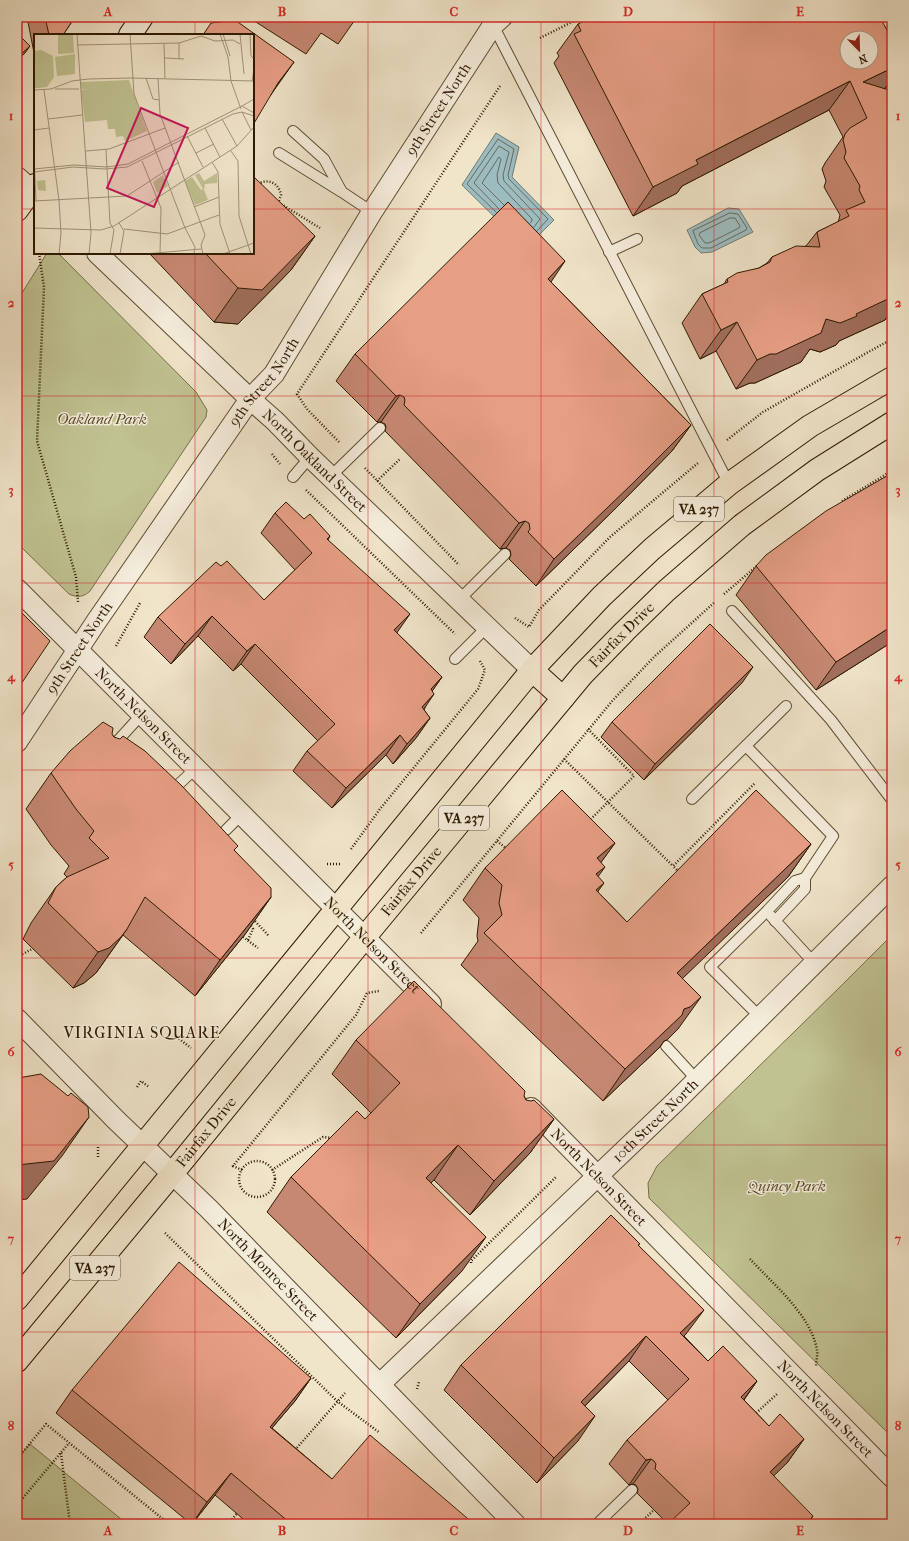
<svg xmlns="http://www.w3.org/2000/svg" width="909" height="1541" font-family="'IM FELL French Canon',serif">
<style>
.green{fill:#c0c292;stroke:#776e49}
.water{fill:#9dbcbf;stroke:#717b73}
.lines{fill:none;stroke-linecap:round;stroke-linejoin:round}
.shore{stroke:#666a60;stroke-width:1}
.service-casing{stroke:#5e4c32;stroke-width:12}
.minor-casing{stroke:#5e4c32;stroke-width:22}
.secondary-casing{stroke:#2e1900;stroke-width:24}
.primary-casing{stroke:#2e1900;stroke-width:24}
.path{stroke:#2e1900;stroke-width:2.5;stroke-dasharray:1 2;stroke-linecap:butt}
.service{stroke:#f5eddc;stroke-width:10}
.minor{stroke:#f5eddc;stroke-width:20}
.secondary{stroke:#f5eddc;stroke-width:22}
.primary{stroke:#f0e4c9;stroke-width:22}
.wall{fill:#c68872;stroke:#2e1900}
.shaded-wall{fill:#a16f5d;stroke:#2e1900}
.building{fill:#e69e85;stroke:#2e1900;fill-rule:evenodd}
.grid{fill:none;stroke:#d62828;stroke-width:1;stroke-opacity:0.55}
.labels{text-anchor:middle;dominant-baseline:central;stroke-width:3;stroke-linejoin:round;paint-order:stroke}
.shield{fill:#f5eddc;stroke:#6a5942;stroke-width:1}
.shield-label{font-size:14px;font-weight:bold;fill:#2e1900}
.street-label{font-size:15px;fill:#2e1900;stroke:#f5eddc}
.park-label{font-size:15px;font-style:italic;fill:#5a4c2c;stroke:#f5eddc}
.neighbourhood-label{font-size:16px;letter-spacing:1px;fill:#2e1900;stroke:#f5eddc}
.inset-road{fill:none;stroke:#a29379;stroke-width:1}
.view{fill:#c2185b;fill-opacity:0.15;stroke:#c2185b;stroke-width:2}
.inset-edge{fill:none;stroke:#2e1900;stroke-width:2}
.neatline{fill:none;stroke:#d62828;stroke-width:1.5}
.grid-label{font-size:13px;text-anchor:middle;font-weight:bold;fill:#d62828}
</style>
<rect width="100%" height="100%" fill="#f0e4c9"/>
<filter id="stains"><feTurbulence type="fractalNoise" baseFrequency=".005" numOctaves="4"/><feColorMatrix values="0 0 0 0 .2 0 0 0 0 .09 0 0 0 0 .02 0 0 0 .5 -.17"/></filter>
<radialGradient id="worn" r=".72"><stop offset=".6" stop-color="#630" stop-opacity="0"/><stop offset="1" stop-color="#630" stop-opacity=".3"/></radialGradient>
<!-- green -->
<g class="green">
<path d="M 47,253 L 57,253 L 60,255 L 196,392 L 207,410 L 206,417 L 90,591 C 84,597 77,598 69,594 L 17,543 L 17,301 Z"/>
<polygon points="892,935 892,1437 649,1198 648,1183 657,1166 841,986"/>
<polygon points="30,1444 127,1524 17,1524 17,1459"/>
</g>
<!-- water -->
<g class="water">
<polygon points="496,133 519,147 512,177 554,220 526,248 462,185"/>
<polygon points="728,208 739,209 753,232 712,252 701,253 695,247 687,230"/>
</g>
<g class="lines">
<!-- shore -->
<g class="shore">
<polyline points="504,205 482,183 499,157 501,159 497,175 498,183 532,219 532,221 530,223"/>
<polyline points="499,209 474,183 499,146 509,152 503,175 504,181 540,219 534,227"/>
<polyline points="496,212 467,184 498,139 514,149 508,175 509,179 548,219 537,231"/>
<polygon points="730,213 738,214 747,228 746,230 711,248 702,248 698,244 693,231"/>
<polygon points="730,218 735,218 740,226 739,228 709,243 705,243 699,235 700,233"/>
</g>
<defs>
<g id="service">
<polyline points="492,23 729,484"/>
<polyline points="293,131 324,159 342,192 372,212"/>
<polyline points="279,153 340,191"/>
<polyline points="609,252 637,239"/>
<polyline points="293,477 310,457"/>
<polyline points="330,477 380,428"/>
<polyline points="459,600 505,554"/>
<polyline points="732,611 831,720 892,800"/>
<polyline points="455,659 487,627"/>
<polyline points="746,746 833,836 805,878 805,889 775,921"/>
<polyline points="112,747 142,714"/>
<polyline points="179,784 196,768"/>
<polyline points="692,799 786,706"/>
<polyline points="226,830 242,814"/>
<polyline points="771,916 814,963"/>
<polyline points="760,1017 710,967 767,911 795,881 805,878"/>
<polyline points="666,1046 697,1080"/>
<polyline points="597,1524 632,1490"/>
</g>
<g id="minor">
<polyline points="17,177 35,193"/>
<path id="s1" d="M 97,253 L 250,399 L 275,421 L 310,457 L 532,670"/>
<path id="s2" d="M 17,589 L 431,1004"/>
<path id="s3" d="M 17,742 L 96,622 L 230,428 L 250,399 L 274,374 L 372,212 L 493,25 L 502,17"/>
<path id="s4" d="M 17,1019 L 116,1120 L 209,1209 L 515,1524"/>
<path id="s5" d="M 531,1108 L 892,1477"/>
<path id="s6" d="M 380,1384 L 674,1103 L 892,886"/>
</g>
<g id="secondary">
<polyline points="130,35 142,17"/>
<polyline points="17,210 35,185"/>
</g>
<g id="primary">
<polyline points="532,670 563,698"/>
<polyline points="17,1299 532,670 602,596 652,549 729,484 810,426 892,378"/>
<path id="s7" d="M 17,1361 L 172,1174 L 364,938 L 583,674 L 625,631 L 666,591 L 742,525 L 817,470 L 892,423"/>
</g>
</defs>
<!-- service casing -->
<use href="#service" class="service-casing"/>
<!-- minor casing -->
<use href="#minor" class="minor-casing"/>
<!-- secondary casing -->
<use href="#secondary" class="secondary-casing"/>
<!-- primary casing -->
<use href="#primary" class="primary-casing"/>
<!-- path -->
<g class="path">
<polyline points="540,38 582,17"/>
<path d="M 258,184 C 268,178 279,183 281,195 L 278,204"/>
<polyline points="281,204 320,228"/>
<polyline points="39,253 44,287 37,441 76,577 78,602"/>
<polyline points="727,440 763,412 863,355 892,339"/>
<polyline points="339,442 307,409 297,394 500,86"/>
<polyline points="272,454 280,464"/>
<polyline points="365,468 459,565"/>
<polyline points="377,481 400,459"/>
<polyline points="306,490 455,634"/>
<polyline points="842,501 885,475 892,469"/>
<polyline points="724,594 757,566"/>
<polyline points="515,618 529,627 539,610 610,537 698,463"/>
<polyline points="116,646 140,603"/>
<polyline points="588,729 634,776 589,821"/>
<polyline points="564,759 673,866"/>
<polyline points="497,841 507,849"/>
<polyline points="351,849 380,809 478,689 485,670 480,661"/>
<polyline points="327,864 341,864"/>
<polyline points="679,872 673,866 755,783"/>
<polyline points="253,919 269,936"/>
<polyline points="421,933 613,700 655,656 715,602"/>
<polyline points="243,937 258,948"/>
<polyline points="248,940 253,929 249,923"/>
<polyline points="17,957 34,948"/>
<polyline points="174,1035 191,1048"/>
<polyline points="137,1087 141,1081 149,1087"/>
<polyline points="98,1157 98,1147"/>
<circle cx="257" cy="1179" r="18"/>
<polyline points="242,1170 233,1166 356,1015 367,993 379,991"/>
<polyline points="272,1170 323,1137 332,1138"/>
<polyline points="165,1233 337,1401 380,1433"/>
<path d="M 750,1259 C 773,1284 811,1315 817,1350 C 818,1355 816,1361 816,1366"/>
<polyline points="471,1263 471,1261 556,1177"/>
<polyline points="417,1389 419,1382"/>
<polyline points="754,1415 777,1394"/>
<polyline points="295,1450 345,1393"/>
<polyline points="61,1453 70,1524"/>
<polyline points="17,1459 46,1424 169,1524"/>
<polyline points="17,1505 69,1443"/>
<polyline points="228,1524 239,1511"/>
<polyline points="639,1524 656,1508"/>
</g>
<!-- service -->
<use href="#service" class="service"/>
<!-- minor -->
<use href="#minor" class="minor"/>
<!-- secondary -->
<use href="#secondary" class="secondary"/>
<!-- primary -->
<use href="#primary" class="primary"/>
</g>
<!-- wall -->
<g class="wall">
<polygon points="27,17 75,17 63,35 35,35 35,58"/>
<polygon points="248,17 357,17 338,44 321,33 306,54"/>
<polygon points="578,24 892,40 892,78 885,89 887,317 885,320 839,341 836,345 820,352 810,349 801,362 755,383 750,383 736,389 716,351 700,359 682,323 702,294 724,284 727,279 759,268 767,263 772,257 806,246 817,232 838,222 839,219 840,215 824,187 826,181 822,169 825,163 843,137 829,110 682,186 677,193 633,216 554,63 559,56 557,53"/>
<polygon points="315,236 291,270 238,324 214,322 149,253 253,253"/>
<polygon points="551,282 691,425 672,451 614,510 536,586 509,559 511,555 510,550 506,548 500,549 385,431 386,427 385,424 381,422 377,422 336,381 355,354"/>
<polygon points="275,513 304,519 330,536 328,540 397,633 442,677 432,691 424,710 430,718 416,738 393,764 386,755 332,808 293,771 307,751 318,741 241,664 233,671 198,636 171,664 144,637 158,617 221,566 264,600 295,570 261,533"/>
<polygon points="756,566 892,642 816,690 736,595"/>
<polygon points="742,683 644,780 601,737 612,722"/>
<polygon points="112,734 114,737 235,851 271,897 246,933 195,996 123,935 96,973 84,983 73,988 23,939 31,923 56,887 67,877 64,874 69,866 51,845 26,809 51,773"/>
<polygon points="615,843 601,862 598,876 598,892 627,922 811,844 788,877 682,978 678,1029 667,1040 664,1041 660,1047 603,1101 461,965 478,941 477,936 479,918 463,900 485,868"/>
<polygon points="356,1040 524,1096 526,1100 554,1119 530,1153 470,1215 434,1180 431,1183 462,1271 396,1338 267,1212 291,1177 365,1119 371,1113 332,1074"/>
<polygon points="639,1246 686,1334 684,1336 708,1361 757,1381 744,1400 769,1426 804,1439 787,1463 668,1524 637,1493 638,1489 636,1485 633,1484 629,1485 609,1464 627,1440 668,1400 629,1361 585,1406 578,1441 537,1483 444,1390 461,1365"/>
<polygon points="311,1378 295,1401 272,1428 332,1479 474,1524 249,1524 215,1495 192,1524 191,1524 56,1413 72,1390"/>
</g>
<!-- shaded-wall -->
<g class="shaded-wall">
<polygon points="30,46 25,53 17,61 17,58"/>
<polygon points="294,62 270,96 278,83"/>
<polygon points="892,68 892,78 883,91 863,82"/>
<polygon points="850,81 829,110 682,186 677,193 633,216 653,187 696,160"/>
<polygon points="315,236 291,270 238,324 214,322 238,288"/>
<polygon points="565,261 547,288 548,279"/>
<polygon points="892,297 892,315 887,317 885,320 839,341 836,345 820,352 810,349 801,362 755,383 750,383 736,389 757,360 826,319"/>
<polygon points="737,322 716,351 700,359 721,330"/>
<polygon points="400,395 381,422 377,422 396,396"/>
<polygon points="691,425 672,451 614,510 536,586 554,559"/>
<polygon points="525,521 506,548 500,549 519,523"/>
<polygon points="410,614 396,634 394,630"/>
<polygon points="212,616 198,636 171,664 185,644"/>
<polygon points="892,626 892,642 816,690 836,662"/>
<polygon points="255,644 241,664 233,671 247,651"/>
<polygon points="753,667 742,683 644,780 655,764"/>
<polygon points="442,677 428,697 431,689"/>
<polygon points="434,694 420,715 422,707"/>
<polygon points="430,718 416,738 393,764 407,744"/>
<polygon points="400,735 386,755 332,808 346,788"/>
<polygon points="615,843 592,875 597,858"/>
<polygon points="811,844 788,877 655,1005 677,973"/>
<polygon points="605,867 582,899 596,874"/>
<polygon points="604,883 581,915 596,890"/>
<polygon points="271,897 246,933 195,996 220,960"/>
<polygon points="127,929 96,973 84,983 73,988 98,952"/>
<polygon points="701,997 678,1029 667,1040 664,1041 660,1047 603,1101 625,1069 684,1009"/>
<polygon points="89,1117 62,1156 27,1199 17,1200 17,1165"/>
<polygon points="554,1119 530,1153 470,1215 494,1181"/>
<polygon points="458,1145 434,1180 402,1212 426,1178"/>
<polygon points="486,1237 462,1271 396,1338 420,1304"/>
<polygon points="704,1310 686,1334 665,1355 680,1333"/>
<polygon points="646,1336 629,1361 564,1427 581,1402"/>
<polygon points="311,1378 295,1401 254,1449 270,1427"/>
<polygon points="757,1381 740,1405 741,1397"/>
<polygon points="595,1416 578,1441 537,1483 554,1458"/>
<polygon points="804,1439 787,1463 753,1496 770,1472"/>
<polygon points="651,1459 633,1484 629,1485 646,1460"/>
<polygon points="231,1473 215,1495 192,1524 207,1502"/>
<polygon points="813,1516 808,1524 805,1524"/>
</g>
<!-- building -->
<g class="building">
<polygon points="45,17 75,17 63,35 49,35"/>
<polygon points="325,17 332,17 330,20"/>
<path d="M 592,17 L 880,17 L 892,40 L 892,68 L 863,82 L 892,91 L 892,297 L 856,314 L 857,316 L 840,323 L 826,319 L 821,333 L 776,354 L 770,354 L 757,360 L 737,322 L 721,330 L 702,294 L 728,282 L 727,279 L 737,273 L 759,268 L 770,262 L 772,257 L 796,246 L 820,247 L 817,232 L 849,216 L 846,210 L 865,202 L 859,190 L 860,186 L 844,158 L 846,152 L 843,140 L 845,134 L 850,128 L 867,118 L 850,81 L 696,160 L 698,164 L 653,187 L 574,34 L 581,31 L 578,24 ZM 847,38 L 871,38 L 871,62 L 847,62 Z"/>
<polygon points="235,20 294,62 278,83 253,125 253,35 203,35 211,23"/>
<polygon points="17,33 30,46 17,58"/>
<polygon points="253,176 315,236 262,290 238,288 205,253 253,253"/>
<polygon points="508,202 565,261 548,279 691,425 633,483 554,559 528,532 530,529 529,523 525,521 519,523 404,405 405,400 404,397 400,395 396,396 355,354"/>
<polygon points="892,473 892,626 836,662 756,566 766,555 826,511"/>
<polygon points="286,502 304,519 310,514 330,536 327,539 410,614 394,630 442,677 431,689 434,694 422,707 430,718 407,744 400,735 346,788 307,751 335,724 255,644 247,651 212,616 185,644 158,617 216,562 221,566 227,561 264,600 312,553 275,513"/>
<polygon points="17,608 50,641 17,690"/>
<polygon points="710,624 753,667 655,764 612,722"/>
<polygon points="103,722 113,728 112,734 114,737 120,739 123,736 145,751 182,786 238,846 234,850 271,888 271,897 220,960 145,897 127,929 121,937 109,948 98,952 48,903 56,887 67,877 109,858 89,838 94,831 76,809 51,773 70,751"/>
<polygon points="562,790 615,843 597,858 605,867 596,874 604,883 596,890 627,922 756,790 811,844 677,973 701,997 690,1007 684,1009 682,1015 625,1069 484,933 502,915 499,903 502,885 485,868"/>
<polygon points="414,981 525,1091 524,1096 526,1100 531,1101 534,1100 554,1119 494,1181 458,1145 426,1178 486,1237 420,1304 291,1177 357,1111 365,1119 400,1083 356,1040"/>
<polygon points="41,1074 68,1096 71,1093 88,1107 89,1117 54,1161 17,1165 17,1077 18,1078"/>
<polygon points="611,1215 640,1244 638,1245 704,1310 680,1333 708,1361 723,1346 757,1381 741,1397 769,1426 780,1414 804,1439 770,1472 813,1516 805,1524 668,1524 690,1503 655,1469 656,1464 654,1461 651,1459 646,1460 627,1440 689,1379 646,1336 581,1402 595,1416 554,1458 461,1365"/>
<polygon points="179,1262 311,1378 270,1427 332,1479 370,1435 474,1524 289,1524 290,1523 231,1473 207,1502 72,1390"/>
</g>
<!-- grid -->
<path class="grid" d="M 195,17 L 195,35M 368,17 L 368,1524M 541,17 L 541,1524M 714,17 L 714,1524M 17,209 L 35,209M 253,209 L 892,209M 195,253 L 195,1524M 17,396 L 892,396M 17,583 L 892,583M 17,770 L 892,770M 17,958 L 892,958M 17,1145 L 892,1145M 17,1332 L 892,1332"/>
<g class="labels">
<!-- shield labels -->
<g class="shield">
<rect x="674" y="497" width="50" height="24" rx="3"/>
<rect x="439" y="806" width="50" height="24" rx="3"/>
<rect x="70" y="1256" width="50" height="24" rx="3"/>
</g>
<g class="shield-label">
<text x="699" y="509">VA 237</text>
<text x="464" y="818">VA 237</text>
<text x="95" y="1268">VA 237</text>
</g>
<!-- street labels -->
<g class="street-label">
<text stroke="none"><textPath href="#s3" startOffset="761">9th Street North</textPath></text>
<text stroke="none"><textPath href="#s3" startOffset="437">9th Street North</textPath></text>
<text stroke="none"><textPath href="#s1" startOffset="301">North Oakland Street</textPath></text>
<text stroke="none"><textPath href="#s7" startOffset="945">Fairfax Drive</textPath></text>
<text stroke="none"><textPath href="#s3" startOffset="113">9th Street North</textPath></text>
<text stroke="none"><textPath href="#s2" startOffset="179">North Nelson Street</textPath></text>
<text stroke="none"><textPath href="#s7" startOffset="621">Fairfax Drive</textPath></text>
<text stroke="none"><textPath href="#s2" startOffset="503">North Nelson Street</textPath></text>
<text stroke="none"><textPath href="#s6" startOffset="381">10th Street North</textPath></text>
<text stroke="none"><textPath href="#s7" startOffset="297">Fairfax Drive</textPath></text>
<text stroke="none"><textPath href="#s5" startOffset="97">North Nelson Street</textPath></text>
<text stroke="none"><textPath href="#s4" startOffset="355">North Monroe Street</textPath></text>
<text stroke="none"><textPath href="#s5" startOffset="421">North Nelson Street</textPath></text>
</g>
<!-- park labels -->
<g class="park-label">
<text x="102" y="419">Oakland Park</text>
<text x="787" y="1186">Quincy Park</text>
</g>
<!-- neighbourhood labels -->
<g class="neighbourhood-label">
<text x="142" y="1032">VIRGINIA SQUARE</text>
</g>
</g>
<!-- overview -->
<g transform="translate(34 34)">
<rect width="220" height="220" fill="#f0e4c9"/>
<path d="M 24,0 L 39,0 L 40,19 L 24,20 ZM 7,16 L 19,22 L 20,43 L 13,53 L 5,54 L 0,54 L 0,17 ZM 41,20 L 41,40 L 23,42 L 21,23 ZM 95,46 L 113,97 L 91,107 L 89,102 L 82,103 L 81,95 L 74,95 L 73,86 L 51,88 L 47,56 L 52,55 L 47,55 L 47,48 ZM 165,139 L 170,147 L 183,139 L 183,149 L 171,150 L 170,156 L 174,166 L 161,171 L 151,147 L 158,143 L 167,156 L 169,155 L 161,141 ZM 129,141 L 134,152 L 123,159 L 119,148 ZM 11,146 L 12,157 L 4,156 L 3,147 Z" fill="#c0c292"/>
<path class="inset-road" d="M 43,0 L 57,199 L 55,220M 96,0 L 100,60 L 151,194 L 161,213 L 160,220M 186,0 L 194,23 L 197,47 L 207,75M 189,0 L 196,22M 206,0 L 210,40M 216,0 L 217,22 L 220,25M 145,9 L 145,25M 130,10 L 131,44M 43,11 L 145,9 L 167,2 L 181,7 L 199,6 L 206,10M 131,24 L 150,25M 112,44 L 119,65 L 125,66M 124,44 L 126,80 L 171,201 L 167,211 L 169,220M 218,47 L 220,35M 21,55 L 45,55M 0,56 L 17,55 L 38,47 L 54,45 L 97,44 L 220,47M 10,56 L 25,166 L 27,199 L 25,220M 208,72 L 220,65M 208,72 L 220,79M 208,78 L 217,96M 14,85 L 48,81M 188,85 L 203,112M 171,94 L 186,123M 0,96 L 15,94M 153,102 L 169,133M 72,116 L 76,189 L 80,196 L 76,220M 52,117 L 75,115 L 131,94M 197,117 L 204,127 L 205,182 L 217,220M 162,119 L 180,110M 0,123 L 2,167M 108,127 L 127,174 L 126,220M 178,128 L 184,138 L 186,190 L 196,220M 0,135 L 40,131 L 73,133 L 94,130 L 208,72M 0,138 L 39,133 L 71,135 L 93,133 L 199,80 L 208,78 L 220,82M 0,167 L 93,162 L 145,128M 160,173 L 185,163M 85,189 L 90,197 L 86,220M 0,194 L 67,196 L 80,192 L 203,112 L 220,93M 90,195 L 133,200 L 185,181M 111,220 L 167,215M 189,220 L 220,209"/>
<path class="view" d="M 107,74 L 154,94 L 120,173 L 73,154 Z"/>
<rect width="220" height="220" class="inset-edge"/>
</g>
<!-- margin -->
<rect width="909" height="1541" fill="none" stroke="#f0e4c9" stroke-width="44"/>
<!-- north arrow -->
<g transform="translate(859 50) rotate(157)"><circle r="19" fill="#f5eddc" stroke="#a59884"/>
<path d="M0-3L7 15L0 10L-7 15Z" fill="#8f2418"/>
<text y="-6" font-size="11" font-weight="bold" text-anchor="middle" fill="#2e1900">N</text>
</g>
<rect x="22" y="22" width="865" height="1497" class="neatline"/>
<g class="grid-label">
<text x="108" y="16">A</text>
<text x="282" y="16">B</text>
<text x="454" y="16">C</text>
<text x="628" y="16">D</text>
<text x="800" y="16">E</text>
<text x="11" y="120">1</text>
<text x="898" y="120">1</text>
<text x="11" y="307">2</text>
<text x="898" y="307">2</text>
<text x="11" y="494">3</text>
<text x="898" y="494">3</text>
<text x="11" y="681">4</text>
<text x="898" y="681">4</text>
<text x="11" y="869">5</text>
<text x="898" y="869">5</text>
<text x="11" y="1056">6</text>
<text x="898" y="1056">6</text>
<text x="11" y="1243">7</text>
<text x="898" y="1243">7</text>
<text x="11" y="1430">8</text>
<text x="898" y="1430">8</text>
<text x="108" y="1535">A</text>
<text x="282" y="1535">B</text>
<text x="454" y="1535">C</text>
<text x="628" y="1535">D</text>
<text x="800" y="1535">E</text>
</g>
<rect width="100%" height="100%" filter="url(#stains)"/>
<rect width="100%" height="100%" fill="url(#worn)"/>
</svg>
